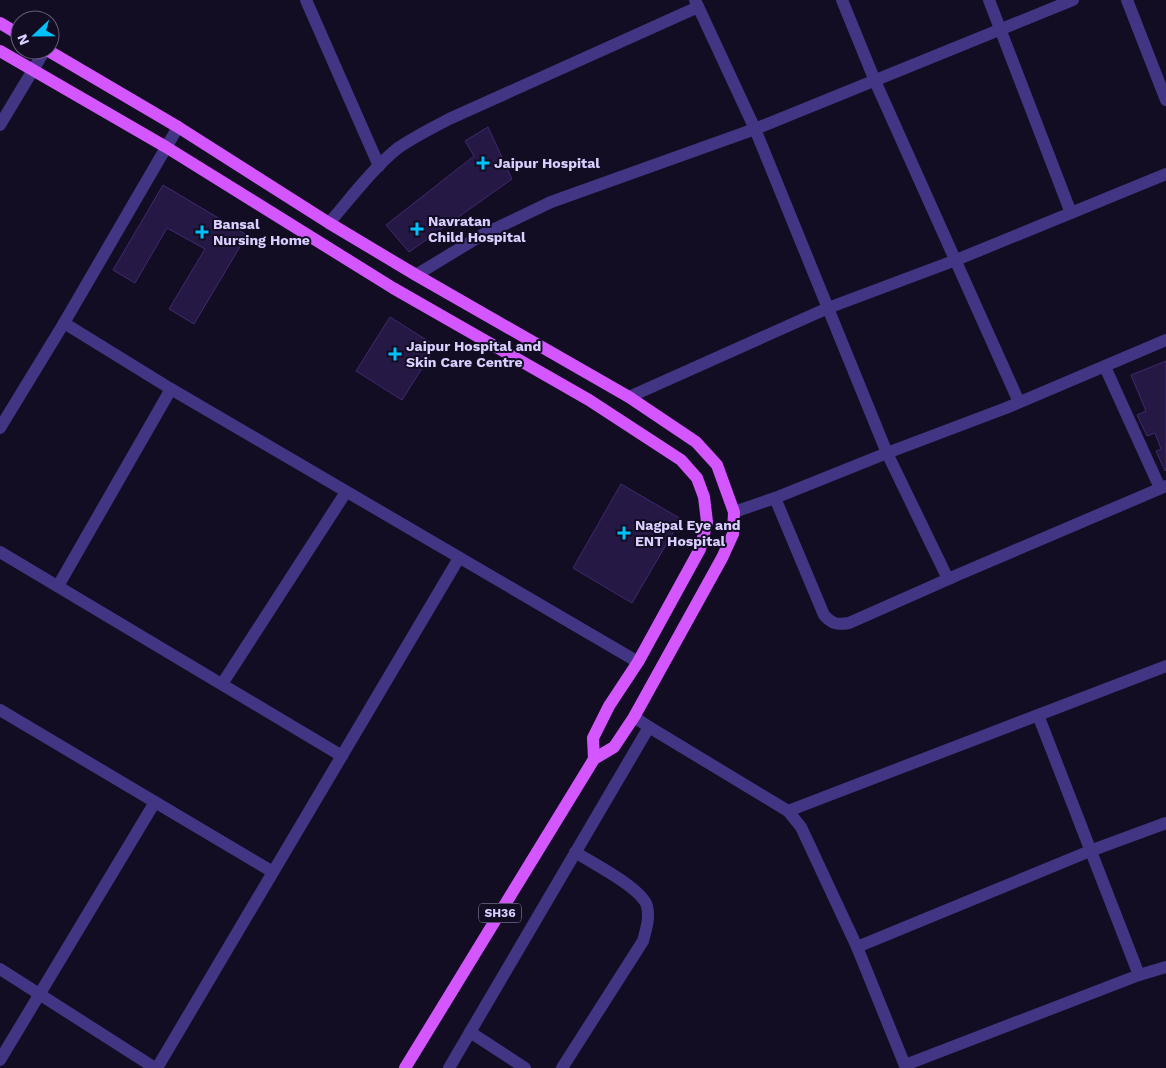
<svg xmlns="http://www.w3.org/2000/svg" width="1166" height="1068" font-family="'Work Sans',sans-serif">
<style>
.building{fill:#261844;stroke:#402971}
.lines{fill:none;stroke-linecap:round;stroke-linejoin:round}
.minor{stroke:#423684;stroke-width:12}
.primary{stroke:#d456ff;stroke-width:12}
.poi-dot{fill:#00c2fa;stroke:#130d23;stroke-width:2}
.labels{text-anchor:middle;dominant-baseline:central;stroke-width:4;stroke-linejoin:round;paint-order:stroke}
.shield{fill:#130d23;stroke:#9e95bd;stroke-width:1}
.shield-label{font-size:12px;font-weight:bold;fill:#dacfff}
.poi-label{font-size:14px;font-weight:bold;fill:#dacfff;stroke:#130d23;text-anchor:start}
</style>
<rect width="100%" height="100%" fill="#130d23"/>
<!-- building -->
<g class="building">
<polygon points="488,127 512,179 409,252 386,225 474,156 465,141"/>
<polygon points="163,185 247,235 194,324 169,309 205,249 167,228 135,283 113,270"/>
<polygon points="390,317 436,346 402,400 356,371"/>
<polygon points="1166,361 1166,470 1165,471 1156,451 1161,449 1155,433 1147,436 1137,415 1146,411 1131,375"/>
<polygon points="621,484 681,519 632,603 573,568"/>
</g>
<g class="lines">
<!-- minor -->
<g class="minor">
<polyline points="306,0 379,166"/>
<polyline points="695,0 755,129 887,453 948,579 1166,486"/>
<polyline points="842,0 875,81 1019,402"/>
<polyline points="989,0 1071,213"/>
<polyline points="1127,0 1166,100"/>
<polyline points="0,125 45,50"/>
<path d="M 329,223 C 349,200 375,166 398,148 C 414,137 432,128 449,119 L 698,7"/>
<polyline points="416,275 482,235 551,202 755,129 1073,0"/>
<polyline points="64,323 171,389 638,662"/>
<polyline points="1105,367 1160,488"/>
<polyline points="629,397 828,308 956,260 1166,174"/>
<polyline points="0,428 64,323 178,127"/>
<path d="M 775,498 L 824,615 C 832,624 837,625 849,623 L 953,577"/>
<polyline points="734,512 775,498 887,453 1006,408 1166,340"/>
<polyline points="0,552 342,756"/>
<polyline points="58,586 171,389"/>
<polyline points="222,684 346,492"/>
<polyline points="0,710 273,872"/>
<polyline points="1038,715 1139,975"/>
<polyline points="634,717 649,727 788,811 801,827 857,947 906,1068"/>
<polyline points="788,811 1166,666"/>
<polyline points="857,947 1090,851 1166,823"/>
<polyline points="0,969 155,1068"/>
<polyline points="470,1032 525,1068"/>
<polyline points="0,1060 155,802"/>
<polyline points="905,1065 1139,975 1166,967"/>
<polyline points="157,1068 459,558"/>
<polyline points="449,1068 649,727"/>
<path d="M 562,1068 L 643,941 C 646,929 650,919 647,906 C 642,888 592,863 575,852"/>
</g>
<!-- primary -->
<g class="primary">
<polyline points="0,23 20,35"/>
<polyline points="47,50 178,127 329,223 416,275 629,397 696,442 717,465 734,512 733,534 722,558 634,717 614,747 594,759 405,1068"/>
<polyline points="0,51 166,147 393,288 589,400 681,460 697,478 704,497 707,522 700,549 638,662 609,706 593,738 594,759"/>
</g>
</g>
<!-- markers -->
<g class="poi-dot">
<path d="M480.5 155.5h5v5h5v5h-5v5h-5v-5h-5v-5h5z"/>
<path d="M414.5 221.5h5v5h5v5h-5v5h-5v-5h-5v-5h5z"/>
<path d="M199.5 224.5h5v5h5v5h-5v5h-5v-5h-5v-5h5z"/>
<path d="M392.5 346.5h5v5h5v5h-5v5h-5v-5h-5v-5h5z"/>
<path d="M621.5 525.5h5v5h5v5h-5v5h-5v-5h-5v-5h5z"/>
</g>
<g class="labels">
<!-- shield labels -->
<rect class="shield" x="479" y="903.5" width="42" height="19" rx="4"/>
<g class="shield-label">
<text x="500" y="913">SH36</text>
</g>
<!-- poi labels -->
<g class="poi-label">
<text x="494" y="163">Jaipur Hospital</text>
<text x="428" y="221">Navratan<tspan x="428" dy="16">Child Hospital</tspan></text>
<text x="213" y="224">Bansal<tspan x="213" dy="16">Nursing Home</tspan></text>
<text x="406" y="346">Jaipur Hospital and<tspan x="406" dy="16">Skin Care Centre</tspan></text>
<text x="635" y="525">Nagpal Eye and<tspan x="635" dy="16">ENT Hospital</tspan></text>
</g>
</g>
<!-- north arrow -->
<g transform="translate(35 35) rotate(248)"><circle r="24" fill="#130d23" stroke="#635b7b"/>
<path d="M0-4L9 19L0 12L-9 19Z" fill="#00c2fa"/>
<text y="-8" font-size="14" font-weight="bold" text-anchor="middle" fill="#dacfff">N</text>
</g>
</svg>
